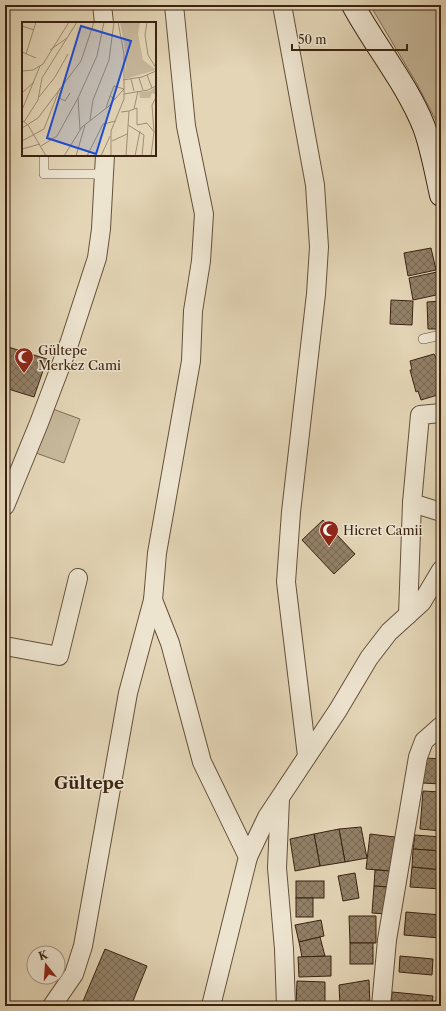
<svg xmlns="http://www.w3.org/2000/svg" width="446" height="1011" font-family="'Libre Caslon Text',serif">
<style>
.park{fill:#c6b79a;stroke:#806d56}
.building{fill:url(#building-cross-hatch);stroke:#3a2311}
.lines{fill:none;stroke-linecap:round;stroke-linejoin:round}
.service-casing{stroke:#64503a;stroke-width:10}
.minor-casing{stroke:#64503a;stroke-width:20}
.secondary-casing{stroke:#3a2311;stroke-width:24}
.service{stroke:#ede4d0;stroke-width:9}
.minor{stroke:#ede4d0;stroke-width:18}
.secondary{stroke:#ede4d0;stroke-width:22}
.labels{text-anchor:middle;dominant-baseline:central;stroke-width:3;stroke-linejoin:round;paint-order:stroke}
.poi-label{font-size:13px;fill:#3a2311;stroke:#ede4d0;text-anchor:start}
.district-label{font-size:17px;font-weight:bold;fill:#3a2311;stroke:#ede4d0}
.inset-road{fill:none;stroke:#9f8e74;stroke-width:1}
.view{fill:#1d4ed8;fill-opacity:0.15;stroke:#1d4ed8;stroke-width:2}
.inset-edge{fill:none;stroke:#3a2311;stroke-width:2}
</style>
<defs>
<pattern id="building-cross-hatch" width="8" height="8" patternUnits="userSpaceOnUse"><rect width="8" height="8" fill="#928067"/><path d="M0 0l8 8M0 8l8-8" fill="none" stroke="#786853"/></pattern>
</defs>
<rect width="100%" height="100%" fill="#e3d5b6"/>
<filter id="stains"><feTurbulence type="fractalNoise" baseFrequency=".005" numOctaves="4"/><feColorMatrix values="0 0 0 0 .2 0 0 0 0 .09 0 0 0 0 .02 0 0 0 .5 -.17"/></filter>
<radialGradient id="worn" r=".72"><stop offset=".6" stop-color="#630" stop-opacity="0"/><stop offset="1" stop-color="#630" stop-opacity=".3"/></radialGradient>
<!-- park -->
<g class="park">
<polygon points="370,5 441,5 441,130 417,84"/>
<polygon points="53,409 80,419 64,463 36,453"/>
</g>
<!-- building -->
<g class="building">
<polygon points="431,248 436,270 408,276 404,253"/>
<polygon points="437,272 441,294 413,300 409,278"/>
<polygon points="391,300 413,301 412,325 390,324"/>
<polygon points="441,301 441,329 428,329 427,302"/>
<polygon points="5,346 47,359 34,397 5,388"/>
<polygon points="434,354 441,368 441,394 421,400 418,391 416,392 410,370 412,370 410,361"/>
<polygon points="323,520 355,554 334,574 302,540"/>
<polygon points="426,758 441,759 441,784 422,783"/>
<polygon points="423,791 441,792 441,831 420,829"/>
<polygon points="361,827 367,858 345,862 339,829"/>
<polygon points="339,829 345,862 320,866 314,834"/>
<polygon points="314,834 320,866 295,871 290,839"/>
<polygon points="370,834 395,837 391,871 366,869"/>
<polygon points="415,835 441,837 441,851 413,849"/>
<polygon points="413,849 441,851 441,870 412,867"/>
<polygon points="412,867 441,870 441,889 410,887"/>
<polygon points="375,870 391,871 389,887 374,886"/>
<polygon points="355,873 359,898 343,901 338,876"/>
<rect x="296" y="881" width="28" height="17"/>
<polygon points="374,886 389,887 387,914 372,913"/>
<rect x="296" y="898" width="17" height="19"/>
<polygon points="406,912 441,915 440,938 404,935"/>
<polygon points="349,916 376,916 376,943 350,943"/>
<polygon points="321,920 324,936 299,942 295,925"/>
<polygon points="320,937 325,956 302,957 299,942"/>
<rect x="350" y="943" width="23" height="21"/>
<polygon points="105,949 147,966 131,1006 81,1006"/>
<polygon points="331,956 331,976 299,977 298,957"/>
<polygon points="400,956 433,959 432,975 399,972"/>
<polygon points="369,980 370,1006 340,1006 339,985"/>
<polygon points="297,981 325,982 325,1006 296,1006"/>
<polygon points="392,992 433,996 432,1006 391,1006"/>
</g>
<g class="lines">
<defs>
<g id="service">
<polyline points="44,155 44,174 104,174"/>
<polyline points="423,339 441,335"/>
</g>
<g id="minor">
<polyline points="102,5 104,23"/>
<polyline points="282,5 315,185 319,247 316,294 291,512 286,582 307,756"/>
<polyline points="441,413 420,415 412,503 441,512"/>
<polyline points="5,506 39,423 69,344 97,258 101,229 105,155"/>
<polyline points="153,600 170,643 202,762 248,857"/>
<polyline points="408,615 412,503"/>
<polyline points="5,646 59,656 78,578"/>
<polyline points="280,799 277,868 284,949 286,1006"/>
<polyline points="52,1006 74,974 83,946 128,693 153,600 157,553 191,361 193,311 201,261 204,214 186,126 174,5"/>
<polyline points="211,1006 248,857 267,817 338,710 369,658 389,632 422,602 441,570"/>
<polyline points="381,1006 387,940 418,757 424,741 441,726"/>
</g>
<path id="secondary" d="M 353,5 C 375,46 407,84 424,127 C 432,149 436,173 441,195"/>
</defs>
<!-- service casing -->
<use href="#service" class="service-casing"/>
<!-- minor casing -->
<use href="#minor" class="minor-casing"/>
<!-- secondary casing -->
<use href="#secondary" class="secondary-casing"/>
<!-- service -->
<use href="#service" class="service"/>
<!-- minor -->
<use href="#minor" class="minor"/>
<!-- secondary -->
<use href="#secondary" class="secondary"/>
</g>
<!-- icons -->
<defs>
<symbol id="mosque-pin" viewBox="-11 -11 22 30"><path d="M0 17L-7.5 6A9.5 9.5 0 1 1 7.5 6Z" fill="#8f2418" stroke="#ede4d0"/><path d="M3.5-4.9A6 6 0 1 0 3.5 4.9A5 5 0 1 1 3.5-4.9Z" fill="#fff"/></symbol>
</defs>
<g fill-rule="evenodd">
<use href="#mosque-pin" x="13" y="346" width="22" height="30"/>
<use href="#mosque-pin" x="318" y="519" width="22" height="30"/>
</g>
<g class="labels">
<!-- poi labels -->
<g class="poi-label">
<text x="38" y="350">Gültepe<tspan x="38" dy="15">Merkez Cami</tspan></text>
<text x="343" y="530">Hicret Camii</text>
</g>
<!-- district labels -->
<g class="district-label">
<text x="89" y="783">Gültepe</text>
</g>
</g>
<!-- overview -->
<g transform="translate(22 22)">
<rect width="134" height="134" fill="#e3d5b6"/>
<path d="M 134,65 L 134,73 L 130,71 L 128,76 L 118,76 L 117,70 L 128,69 Z" fill="#c6b79a"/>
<path d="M 98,0 L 118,0 L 116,12 L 121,38 L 134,48 L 103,57 L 104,32 Z" fill="#c6b79a"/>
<path class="inset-road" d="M 125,0 L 123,13 L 126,33 L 134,46M 0,4 L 12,8M 28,28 L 45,16 L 55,0M 0,30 L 14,36M 4,32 L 14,0M 0,49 L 11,48 L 21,42 L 47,0M 125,53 L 130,66M 117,56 L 121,68M 109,57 L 112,69M 101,58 L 120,55 L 134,49M 0,71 L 12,60M 102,72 L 126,68 L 134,64M 17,75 L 33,55 L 46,32M 36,75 L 43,79 L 48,71M 56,76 L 58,108M 84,86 L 88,74M 112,87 L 116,69M 0,88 L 18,44M 107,89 L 115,86 L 115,103 L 125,101 L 132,110M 99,90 L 107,89 L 104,134M 0,98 L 6,103 L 24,134M 68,98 L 71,78 L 87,38 L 92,0M 2,100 L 16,78 L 20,56 L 45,16M 106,103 L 122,113 L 120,134M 0,106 L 16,96 L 59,39 L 72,0M 0,119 L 22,107 L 38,66M 90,119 L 105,112M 19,124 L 35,114 L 56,76 L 75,34 L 82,0M 0,127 L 18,122M 42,134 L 60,105 L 87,84 L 93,77 L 102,67 L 92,64 L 88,74 L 93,77M 54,134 L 63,103M 65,134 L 81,102 L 94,99M 79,134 L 88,114M 89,134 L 89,109 L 102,77 L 102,32 L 96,0M 113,134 L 118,109M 129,134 L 132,110 L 130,83 L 134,75"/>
<path class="view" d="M 59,4 L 109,19 L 74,132 L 25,116 Z"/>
<rect width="134" height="134" class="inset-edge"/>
</g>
<!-- margin -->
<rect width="446" height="1011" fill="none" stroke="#e3d5b6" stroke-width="20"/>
<rect x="6" y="6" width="434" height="999" fill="none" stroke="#3a2311" stroke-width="2"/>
<rect x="10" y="10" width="426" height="991" fill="none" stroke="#3a2311"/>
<!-- north arrow -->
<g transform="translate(46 965) rotate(343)"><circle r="19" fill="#ede4d0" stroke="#a59784"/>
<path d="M0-3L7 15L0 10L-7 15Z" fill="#8f2418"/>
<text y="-6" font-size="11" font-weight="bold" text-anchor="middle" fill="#3a2311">K</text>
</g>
<!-- scale -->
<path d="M292 44v6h115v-6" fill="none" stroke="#3a2311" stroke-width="2"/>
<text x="298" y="44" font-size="12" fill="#3a2311" stroke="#ede4d0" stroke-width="3" paint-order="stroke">50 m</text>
<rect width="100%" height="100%" filter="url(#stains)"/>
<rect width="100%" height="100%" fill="url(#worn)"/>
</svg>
